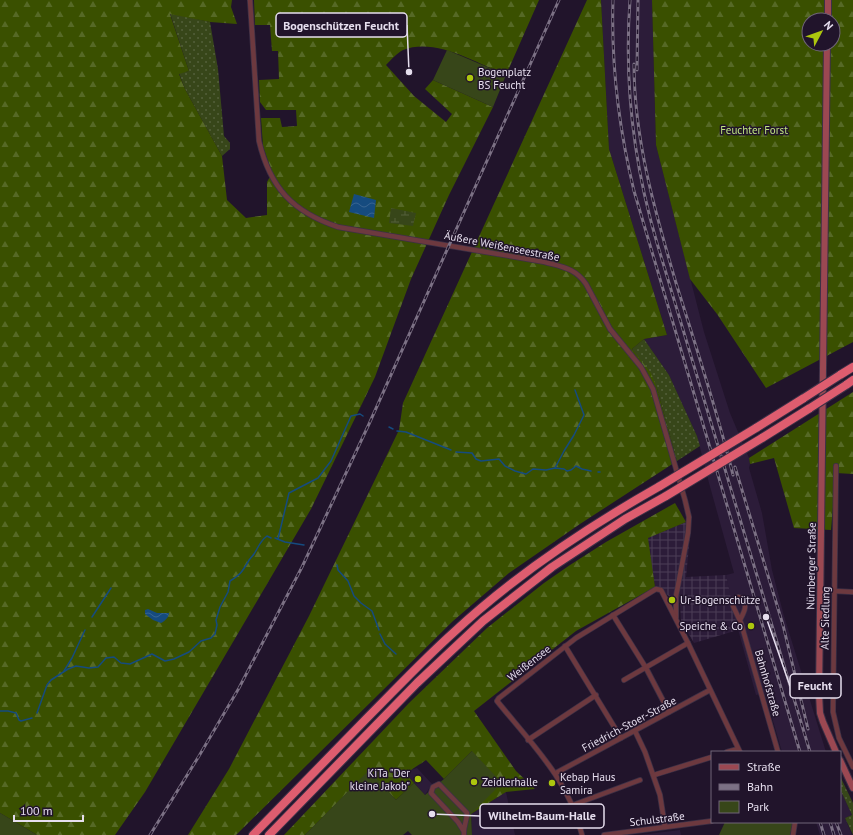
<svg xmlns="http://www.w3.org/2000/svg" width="853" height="835" font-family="'PT Sans',sans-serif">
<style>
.built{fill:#2c1c39}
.industrial{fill:url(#industrial-grid)}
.grass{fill:url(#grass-dots)}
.forest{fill:url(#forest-firs);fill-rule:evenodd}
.wetland{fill:url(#wetland-marsh)}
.park{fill:#374619}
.water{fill:url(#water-waves)}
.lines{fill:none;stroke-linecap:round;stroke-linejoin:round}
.stream{stroke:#154b7f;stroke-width:1.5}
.street-casing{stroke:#3d3046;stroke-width:6}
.secondary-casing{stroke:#3d3046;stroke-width:8}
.highway-casing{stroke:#3d3046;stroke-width:10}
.street{stroke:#6d393f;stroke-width:4.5}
.secondary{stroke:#9b4852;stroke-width:6}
.highway{stroke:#de5d6f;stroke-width:8}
.rail-casing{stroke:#7c7185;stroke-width:3}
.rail{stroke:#21142b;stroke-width:1.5;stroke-dasharray:4.5;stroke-linecap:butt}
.highway-bridge-casing{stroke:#3d3046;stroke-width:10;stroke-linecap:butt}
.highway-bridge{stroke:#de5d6f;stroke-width:8}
.poi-dot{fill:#adc60e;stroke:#21142b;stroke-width:1.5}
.labels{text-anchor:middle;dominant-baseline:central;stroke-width:3;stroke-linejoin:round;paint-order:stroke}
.poi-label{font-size:11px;fill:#e6deee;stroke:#21142b;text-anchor:start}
.park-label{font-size:11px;fill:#bfe380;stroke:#21142b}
.street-label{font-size:11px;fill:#e6deee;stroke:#21142b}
.leader{fill:none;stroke:#e6deee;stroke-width:1.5}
.callout-dot{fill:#e6deee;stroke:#21142b;stroke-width:1.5}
.callout{fill:#21142b;stroke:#e6deee;stroke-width:1.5}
.callout-label{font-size:12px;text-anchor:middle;font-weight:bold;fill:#e6deee}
</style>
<defs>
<pattern id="industrial-grid" width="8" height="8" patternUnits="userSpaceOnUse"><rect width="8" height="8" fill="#2c1c39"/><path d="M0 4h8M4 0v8" fill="none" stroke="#4b3d56"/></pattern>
<pattern id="grass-dots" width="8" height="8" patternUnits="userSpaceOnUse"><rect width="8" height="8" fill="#374619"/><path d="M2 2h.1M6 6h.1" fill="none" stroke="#54603b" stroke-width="1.8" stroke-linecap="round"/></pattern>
<pattern id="forest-firs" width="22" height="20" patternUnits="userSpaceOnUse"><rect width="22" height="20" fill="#3a5000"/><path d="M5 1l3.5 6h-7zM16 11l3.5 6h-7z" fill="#566926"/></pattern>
<pattern id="wetland-marsh" width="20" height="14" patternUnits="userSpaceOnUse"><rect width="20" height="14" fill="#374619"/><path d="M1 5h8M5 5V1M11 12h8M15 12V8" fill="none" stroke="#54603b"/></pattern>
<pattern id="water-waves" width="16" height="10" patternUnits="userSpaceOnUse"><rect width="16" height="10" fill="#154b7f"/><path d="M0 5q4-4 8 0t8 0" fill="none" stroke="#376491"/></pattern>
</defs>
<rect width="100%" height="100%" fill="#21142b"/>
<!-- built -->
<g class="built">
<polygon points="601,0 652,0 656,145 704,332 730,413 749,458 750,464 749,468 762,513 772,570 784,616 826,752 782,752 765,693 756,695 733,611 726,575 734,573 709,483 697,436 669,375 644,339 667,335 609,149"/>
<polygon points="417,768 432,784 425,795 407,775 410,770"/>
<polygon points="840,789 852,815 845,818 852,835 820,835 816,822 840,822"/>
<polygon points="506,792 515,835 472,835 471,814"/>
<polygon points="680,830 681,835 640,835"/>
</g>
<!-- industrial -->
<polygon class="industrial" points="686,522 690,536 686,577 726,575 738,630 694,643 681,621 680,603 655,587 647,538"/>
<!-- grass -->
<g class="grass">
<polygon points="170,13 210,22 218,69 224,136 230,143 230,149 222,156 185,89 179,73 189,71"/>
<polygon points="644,339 669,375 697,436 700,446 677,461 657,388 632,349"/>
<polygon points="840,776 853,803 853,835 845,818 852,815 840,789"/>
</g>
<!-- forest -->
<g class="forest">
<path d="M 0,0 L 232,0 L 231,7 L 237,24 L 210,22 L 170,14 L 189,71 L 179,74 L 185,89 L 222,156 L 227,200 L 246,218 L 267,215 L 267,182 L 272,173 L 263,146 L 261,118 L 280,118 L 282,127 L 297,126 L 296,110 L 266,110 L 260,102 L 259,80 L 279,79 L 278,51 L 272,51 L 270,25 L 255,25 L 254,0 L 539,0 L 506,75 C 477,63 435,37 403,50 C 397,53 391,60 386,65 L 414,96 L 446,122 L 452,114 L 425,89 L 433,80 L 493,107 L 449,195 L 411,279 L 375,377 L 311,509 L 145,792 L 115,835 L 37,835 L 0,813 Z"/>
<polygon points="587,0 601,0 609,149 667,335 644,339 632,349 651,373 657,388 677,461 580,524 509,573 453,621 236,835 188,835 229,769 309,616 399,430 403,403"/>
<path d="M 652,0 L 853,0 L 853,342 L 766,388 L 717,314 L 690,279 L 656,145 ZM 809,20 L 833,20 L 833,44 L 809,44 Z"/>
<polygon points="853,392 853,474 836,473 831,530 794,528 774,458 750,464 749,458"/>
<path d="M 675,503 L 686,522 L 648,538 L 655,587 L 576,631 L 474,711 L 516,771 L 535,789 L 506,792 L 471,814 L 472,751 L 444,779 L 426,760 C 420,765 411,768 407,775 L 414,783 L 396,800 L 369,771 L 305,835 L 284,835 L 409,703 L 487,628 L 544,583 L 570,565 L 606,542 Z"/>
</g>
<!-- wetland -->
<polygon class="wetland" points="391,208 416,213 413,226 389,223"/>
<!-- park -->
<g class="park">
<polygon points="447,50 506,75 493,107 433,80"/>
<polygon points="472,751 502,783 471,814 472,835 412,835 408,831 403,835 305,835 369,770 396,800 414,783 425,795 444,779"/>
<polygon points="0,813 37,835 0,835"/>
<polygon points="725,822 793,822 793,823 790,835 719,835"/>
</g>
<!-- water -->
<g class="water">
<polygon points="354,194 376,200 374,218 349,212"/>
<path d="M 148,609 L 157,613 L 169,613 C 169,617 165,621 161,623 L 153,620 L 145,614 L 145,610 Z"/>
</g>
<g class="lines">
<!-- stream -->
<g class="stream">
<polyline points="389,427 393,429"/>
<polyline points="397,431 406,432 451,450"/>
<polyline points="456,452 472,453 476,459 481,461 499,459 505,466 515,471 526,474 533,469 546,470 555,468 564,469 567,471 571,470 576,466 582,469 591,471"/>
<polyline points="555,468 564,451 574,435 584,415 575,390"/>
<polyline points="598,472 600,472"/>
<polyline points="275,538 285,542 304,545"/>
<polyline points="278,539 289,493 318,478 331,461 351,416 360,414 363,416"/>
<polyline points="337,565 338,570 348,581 354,596 361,603 372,611 379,630"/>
<polyline points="92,617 111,588"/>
<polyline points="380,634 385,644 396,654"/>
<polyline points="64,671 72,658 85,630"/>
<polyline points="0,711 8,711 16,713 19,720 21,721 32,718"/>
<path d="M 37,713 L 47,685 L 51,680 L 68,669 L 76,666 L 89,668 L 98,667 L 106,658 L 114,657 L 121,663 L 130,664 L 152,654 L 165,661 L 174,659 L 189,652 L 201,641 L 211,638 L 215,634 L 217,625 L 216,620 L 220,607 L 228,592 L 230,581 C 240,575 242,572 248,562 C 249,559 252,557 254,554 C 258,548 260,541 267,536 L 271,538"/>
</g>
<defs>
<g id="street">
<path d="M 250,0 L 259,141 C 270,188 293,212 338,227 L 545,262 C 562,267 575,268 586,284 L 610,329 L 641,367 L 653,389 L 685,500 L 689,517 L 688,533 L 676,596 L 676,618"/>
<polyline points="836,466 833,712 839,738 853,767"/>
<polyline points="834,591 853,592"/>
<polyline points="613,615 646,668 669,712"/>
<path d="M 740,620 C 744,612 748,606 742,598 L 738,597 L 734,599 L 733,606 L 741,623 L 778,752"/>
<polyline points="565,646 621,738"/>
<polyline points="624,680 688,643"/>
<polyline points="635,731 645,752 660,795 665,827"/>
<polyline points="528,740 596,695"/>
<polyline points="727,752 738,749"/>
<polyline points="556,773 710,690"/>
<polyline points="654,775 712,757"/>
<polyline points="573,805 640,780"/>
<path d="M 463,830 L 458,822 L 431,793 L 433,787 L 439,784 L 467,813 C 467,821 463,827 464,835"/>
<path d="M 582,835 C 570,781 531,743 497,701 L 499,698 L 576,638 L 656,589 L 661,590 L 688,643 L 740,752"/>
<polyline points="604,835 712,821"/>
<polyline points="793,835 795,822"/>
</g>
<g id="secondary">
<polyline points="828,20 828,0"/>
<polyline points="827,44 819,694 820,713 823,722 836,752"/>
<polyline points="840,760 853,788"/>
</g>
<g id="highway">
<polyline points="840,375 853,367"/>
<polyline points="846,385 853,380"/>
<polyline points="756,428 804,398"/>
<polyline points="762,438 810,408"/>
<path d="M 253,835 C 291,796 329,757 367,718 C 396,689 423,660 453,633 C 515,575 586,528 660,486"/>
<polyline points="269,835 417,683 483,621 552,567 625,519 666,496"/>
</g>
</defs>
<!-- street casing -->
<use href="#street" class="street-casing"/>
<!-- secondary casing -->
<use href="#secondary" class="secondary-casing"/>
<!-- highway casing -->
<use href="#highway" class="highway-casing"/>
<!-- street -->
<use href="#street" class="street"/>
<!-- secondary -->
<use href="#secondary" class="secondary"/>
<!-- highway -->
<use href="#highway" class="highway"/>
<defs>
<g id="rail">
<path d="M 613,0 C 611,65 619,129 634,191 L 800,752"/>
<path d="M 630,0 C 624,82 634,165 657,243 L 810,752"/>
<path d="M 634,64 C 634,139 655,212 676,283 C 696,347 717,410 733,475"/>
<polyline points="637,70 638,0"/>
<polyline points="735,467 783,625 808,729"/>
<polyline points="820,822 824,835"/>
<polyline points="830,822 834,835"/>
<polyline points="836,822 841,835"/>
<polyline points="150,835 199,756 239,688 302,567 369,424 559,0"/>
</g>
</defs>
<!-- rail casing -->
<use href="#rail" class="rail-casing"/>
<!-- rail -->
<use href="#rail" class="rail"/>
<defs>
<g id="highway-bridge">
<polyline points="804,398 840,375"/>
<polyline points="810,408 846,385"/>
<polyline points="660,486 756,428"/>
<polyline points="666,496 762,438"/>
</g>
</defs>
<!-- highway-bridge casing -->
<use href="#highway-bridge" class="highway-bridge-casing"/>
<!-- highway-bridge -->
<use href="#highway-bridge" class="highway-bridge"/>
</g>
<!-- markers -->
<g class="poi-dot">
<circle cx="470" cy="78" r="4"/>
<circle cx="672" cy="600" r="4"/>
<circle cx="751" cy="626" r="4"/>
<circle cx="418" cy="779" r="4"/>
<circle cx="474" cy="782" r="4"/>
<circle cx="552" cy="783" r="4"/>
</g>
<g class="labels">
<!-- poi labels -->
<g class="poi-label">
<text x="478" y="72">Bogenplatz<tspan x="478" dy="13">BS Feucht</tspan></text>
<text x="680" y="600">Ur-Bogenschütze</text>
<text x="743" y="626" text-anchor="end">Speiche &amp; Co</text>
<text x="410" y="773" text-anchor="end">KiTa "Der<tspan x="410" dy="13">kleine Jakob"</tspan></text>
<text x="560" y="777">Kebap Haus<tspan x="560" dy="13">Samira</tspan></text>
<text x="482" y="782">Zeidlerhalle</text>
</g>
<!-- park labels -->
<g class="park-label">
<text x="754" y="130">Feuchter Forst</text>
</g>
<!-- street labels -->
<g class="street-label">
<text transform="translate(502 246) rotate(11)">Äußere Weißenseestraße</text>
<text transform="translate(811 566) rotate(-89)">Nürnberger Straße</text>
<text transform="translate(825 618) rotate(-89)">Alte Siedlung</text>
<text transform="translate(529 663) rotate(-38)">Weißensee</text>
<text transform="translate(768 683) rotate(74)">Bahnhofstraße</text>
<text transform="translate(629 724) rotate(-28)">Friedrich-Stoer-Straße</text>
<text transform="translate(657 819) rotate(-7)">Schulstraße</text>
</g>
</g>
<!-- callouts -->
<path class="leader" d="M409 72L407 25M766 617L790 686M432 814L480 816"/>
<g class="callout-dot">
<circle cx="409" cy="72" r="4"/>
<circle cx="766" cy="617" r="4"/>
<circle cx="432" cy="814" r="4"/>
</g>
<g class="callout">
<rect x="276" y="13" width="131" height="24" rx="4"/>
<rect x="790" y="674" width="51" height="24" rx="4"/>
<rect x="480" y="804" width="124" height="24" rx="4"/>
</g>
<g class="callout-label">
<text x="341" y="30">Bogenschützen Feucht</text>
<text x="815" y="690">Feucht</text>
<text x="542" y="820">Wilhelm-Baum-Halle</text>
</g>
<!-- legend -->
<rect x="711" y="751" width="130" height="72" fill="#21142b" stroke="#706579"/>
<rect x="719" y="764" width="20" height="6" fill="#9b4852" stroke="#706579"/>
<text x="747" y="771" font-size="12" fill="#e6deee">Straße</text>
<rect x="719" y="784" width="20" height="6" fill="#7c7185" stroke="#706579"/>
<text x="747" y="791" font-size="12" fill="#e6deee">Bahn</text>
<rect x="719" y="801" width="20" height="12" fill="#374619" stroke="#706579"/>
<text x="747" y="811" font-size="12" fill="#e6deee">Park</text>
<!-- north arrow -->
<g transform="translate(821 32) rotate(49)"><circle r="19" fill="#21142b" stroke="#706579"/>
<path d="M0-3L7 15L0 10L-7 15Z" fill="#adc60e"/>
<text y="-6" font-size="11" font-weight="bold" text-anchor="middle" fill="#e6deee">N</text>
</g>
<!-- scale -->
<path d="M14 815v6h69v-6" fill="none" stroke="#e6deee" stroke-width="2"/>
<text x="20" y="815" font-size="12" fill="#e6deee" stroke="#21142b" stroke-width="3" paint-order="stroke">100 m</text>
</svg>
